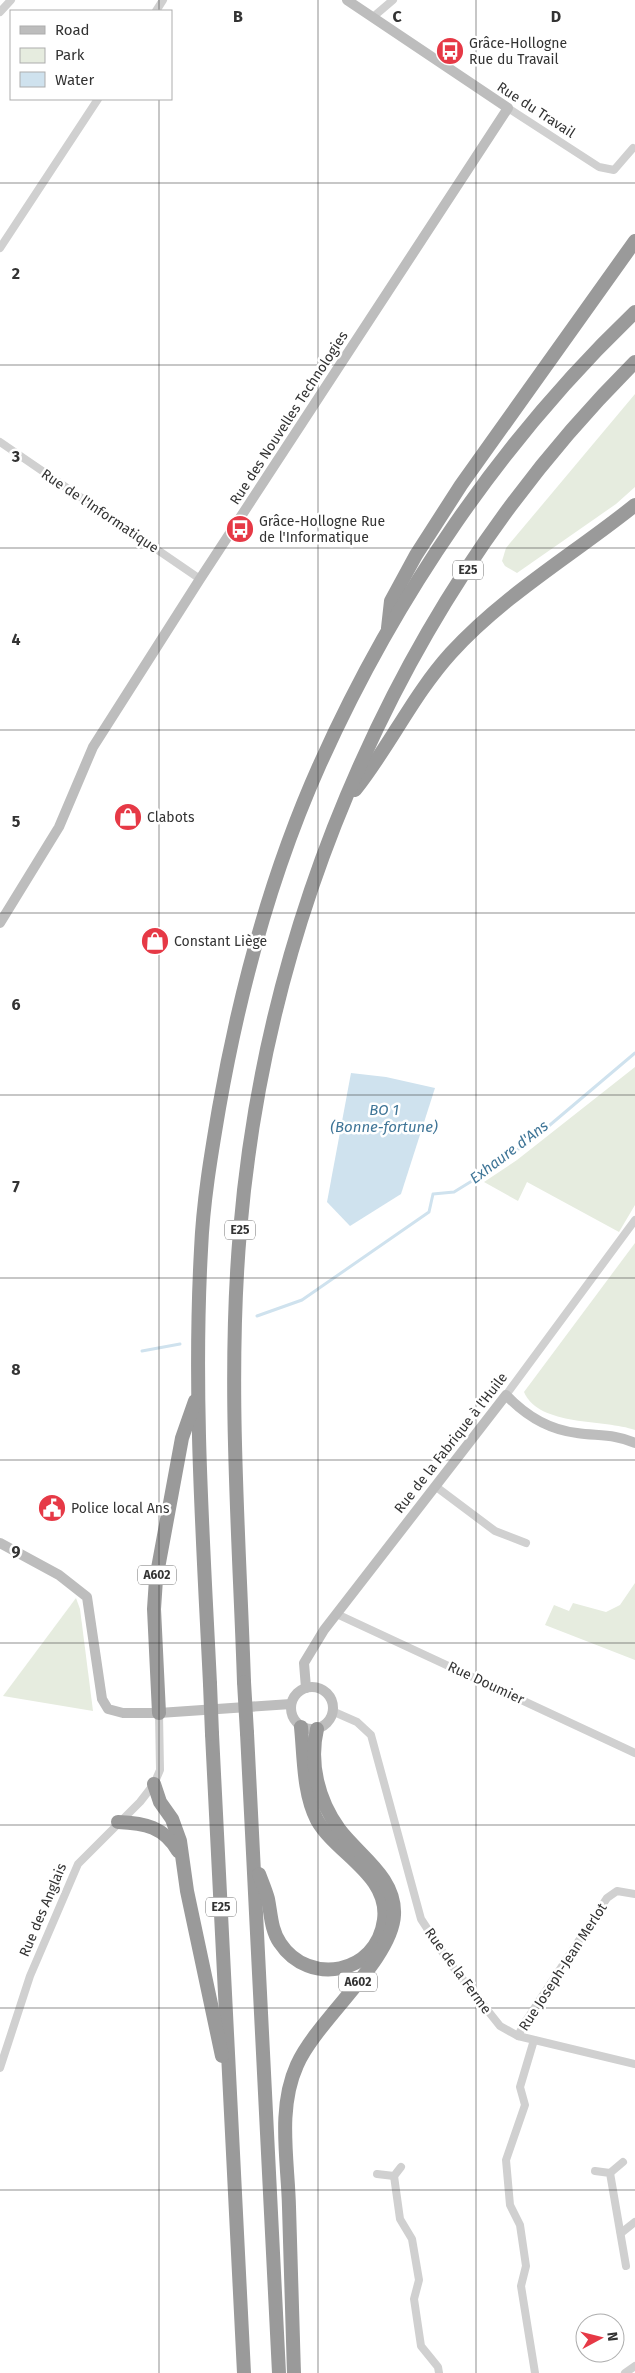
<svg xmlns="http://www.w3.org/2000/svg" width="635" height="2373" font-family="'Fira Sans',sans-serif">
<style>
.green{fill:#e6ecdf}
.water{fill:#cfe2ee}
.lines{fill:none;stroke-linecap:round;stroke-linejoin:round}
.stream{stroke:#cfe2ee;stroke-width:3}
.street{stroke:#d0d0d0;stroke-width:8}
.secondary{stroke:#bdbdbd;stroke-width:10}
.highway{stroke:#9a9a9a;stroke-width:14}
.highway-bridge{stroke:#9a9a9a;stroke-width:14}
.grid{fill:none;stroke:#333;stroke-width:1;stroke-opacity:0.55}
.labels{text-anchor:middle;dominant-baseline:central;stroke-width:5;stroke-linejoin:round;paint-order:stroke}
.shield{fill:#fff;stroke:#707070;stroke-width:1}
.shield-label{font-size:12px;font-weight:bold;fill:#333}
.poi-label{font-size:14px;fill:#333;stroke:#fff;text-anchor:start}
.street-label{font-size:14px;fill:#333;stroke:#fff}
.water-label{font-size:15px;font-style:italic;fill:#3f7597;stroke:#fff}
.grid-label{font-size:16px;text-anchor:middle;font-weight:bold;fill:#333;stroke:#fff;stroke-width:5;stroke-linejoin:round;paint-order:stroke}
</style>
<rect width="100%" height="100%" fill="#fff"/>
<!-- green -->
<g class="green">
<polygon points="635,394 635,487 616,504 517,573 505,566 502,561 506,548"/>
<polygon points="635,1067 635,1205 619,1232 527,1182 518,1201 484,1182 517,1160"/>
<path d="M 635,1243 L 635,1430 C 605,1419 539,1427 524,1392 Z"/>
<polygon points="635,1583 635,1660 545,1625 554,1605 569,1611 573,1603 606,1612 620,1605"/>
<polygon points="76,1598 80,1609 93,1711 3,1696"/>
</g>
<!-- water -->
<polygon class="water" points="351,1073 386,1077 435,1088 401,1194 350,1226 327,1202"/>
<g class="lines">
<!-- stream -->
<g class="stream">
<polyline points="257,1316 302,1300 429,1212 433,1194 454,1192 493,1168 544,1130 635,1053"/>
<polyline points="142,1351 180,1344"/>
</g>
<!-- street -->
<g class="street">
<polyline points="156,11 163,0"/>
<polyline points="0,12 11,0"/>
<polyline points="373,17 393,0"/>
<polyline points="508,108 599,167 614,170 633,148"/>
<polyline points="0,248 98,99"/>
<polyline points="0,442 200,579"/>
<polyline points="506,1395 635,1220"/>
<polyline points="435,1486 495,1531 526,1543"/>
<polyline points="337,1614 635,1753"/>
<polyline points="332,1711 357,1722 371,1735 421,1919 449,1962 500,2026 518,2036 635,2064"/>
<polyline points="518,2036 524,2024 607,1898 617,1891 635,1894"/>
<polyline points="534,2040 520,2087 525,2105 506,2160 510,2205 520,2225 526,2266 521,2286 535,2373"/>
<polyline points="0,2068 30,1976 78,1864 140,1802 154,1784 160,1770 159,1713"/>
<polyline points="595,2171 610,2173 626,2266"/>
<polyline points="610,2173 623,2162"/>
<polyline points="377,2174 394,2176 401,2167"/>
<polyline points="394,2176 400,2219 412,2239 419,2280 414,2299 421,2346 438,2367 439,2373"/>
<polyline points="621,2233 635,2222"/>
<polyline points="625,2373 635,2366"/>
</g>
<!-- secondary -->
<g class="secondary">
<polyline points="0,923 59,827 93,747 200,579 508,108 347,0"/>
<polyline points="0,1543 59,1575 87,1597 102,1699 108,1709 123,1713 159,1713 291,1704"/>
<circle cx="312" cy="1708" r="21"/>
<path d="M 306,1688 L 304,1663 L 324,1630 L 506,1395 C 525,1415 549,1430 577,1433 C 597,1436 616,1434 635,1443"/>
</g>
<!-- highway -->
<g class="highway">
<polyline points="388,628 391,601 416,555 461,485 635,241"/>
<path d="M 355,790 C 390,746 413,695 451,653 C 505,594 574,554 635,505"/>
<path d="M 244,1682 C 239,1532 227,1381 240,1231 C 267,910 405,591 635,362"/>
<path d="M 210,1684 C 203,1539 193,1394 201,1250 C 203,1202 211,1155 219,1108 C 239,994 272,871 320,764 C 395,597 502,439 635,312"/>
<polyline points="159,1713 154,1609 156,1579 182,1438 195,1401"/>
<polyline points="247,1733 279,2373"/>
<polyline points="212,1734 244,2373"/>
<polyline points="154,1784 160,1802 172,1819 180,1841 187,1891 222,2056"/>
<path d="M 118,1822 C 145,1823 164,1827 178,1851"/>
<path d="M 259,1874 C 262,1882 266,1891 268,1899 C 271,1914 271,1930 280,1943 C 309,1987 377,1974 384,1920 C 390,1875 336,1854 317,1820 C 303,1793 304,1756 301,1727"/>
<path d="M 294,2373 C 292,2318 291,2263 289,2207 C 288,2161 277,2109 297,2065 C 316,2021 392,1960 394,1915 C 396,1877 359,1856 339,1829 C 318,1800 309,1763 317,1729"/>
</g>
<!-- highway-bridge -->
<g class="highway-bridge">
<polyline points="244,1682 247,1733"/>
<polyline points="210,1684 212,1734"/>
</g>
</g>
<!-- grid -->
<path class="grid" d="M 159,0 L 159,11M 318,0 L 318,2373M 476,0 L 476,2373M 159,99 L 159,2373M 0,183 L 635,183M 0,365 L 635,365M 0,548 L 635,548M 0,730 L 635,730M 0,913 L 635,913M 0,1095 L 635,1095M 0,1278 L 635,1278M 0,1460 L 635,1460M 0,1643 L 635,1643M 0,1825 L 635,1825M 0,2008 L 635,2008M 0,2190 L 635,2190"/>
<!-- icons -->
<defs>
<symbol id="bus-disc" viewBox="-11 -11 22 22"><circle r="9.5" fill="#e63946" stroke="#fff"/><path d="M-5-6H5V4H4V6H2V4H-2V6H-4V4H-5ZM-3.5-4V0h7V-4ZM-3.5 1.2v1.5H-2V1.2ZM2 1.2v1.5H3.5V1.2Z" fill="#fff"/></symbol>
<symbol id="shop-disc" viewBox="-11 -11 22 22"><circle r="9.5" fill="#e63946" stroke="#fff"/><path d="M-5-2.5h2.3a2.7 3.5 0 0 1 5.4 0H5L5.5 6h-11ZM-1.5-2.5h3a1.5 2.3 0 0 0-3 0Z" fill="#fff"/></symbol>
<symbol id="civic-disc" viewBox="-11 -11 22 22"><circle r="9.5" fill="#e63946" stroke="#fff"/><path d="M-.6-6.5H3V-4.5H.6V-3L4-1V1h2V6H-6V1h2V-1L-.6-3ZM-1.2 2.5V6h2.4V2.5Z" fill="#fff"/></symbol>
</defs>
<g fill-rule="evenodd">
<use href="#bus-disc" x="434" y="35" width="32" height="32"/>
<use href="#bus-disc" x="224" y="513" width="32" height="32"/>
<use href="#shop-disc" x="112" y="801" width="32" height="32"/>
<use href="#shop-disc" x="139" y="925" width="32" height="32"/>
<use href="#civic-disc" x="36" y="1492" width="32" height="32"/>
</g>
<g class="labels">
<!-- shield labels -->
<g class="shield">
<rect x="453" y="560.5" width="30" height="19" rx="4"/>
<rect x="225" y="1220.5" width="30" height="19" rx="4"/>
<rect x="138" y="1565.5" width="38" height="19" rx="4"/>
<rect x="206" y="1897.5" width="30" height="19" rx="4"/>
<rect x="339" y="1972.5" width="38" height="19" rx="4"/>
</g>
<g class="shield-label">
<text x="468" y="570">E25</text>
<text x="240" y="1230">E25</text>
<text x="157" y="1575">A602</text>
<text x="221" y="1907">E25</text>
<text x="358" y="1982">A602</text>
</g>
<!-- poi labels -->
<g class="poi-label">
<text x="469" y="43">Grâce-Hollogne<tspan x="469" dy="16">Rue du Travail</tspan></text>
<text x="259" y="521">Grâce-Hollogne Rue<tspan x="259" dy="16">de l'Informatique</tspan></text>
<text x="147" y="817">Clabots</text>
<text x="174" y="941">Constant Liège</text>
<text x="71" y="1508">Police local Ans</text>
</g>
<!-- street labels -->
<g class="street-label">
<text transform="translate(536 110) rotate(33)">Rue du Travail</text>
<text transform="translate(289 418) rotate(-57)">Rue des Nouvelles Technologies</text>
<text transform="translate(100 511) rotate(34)">Rue de l'Informatique</text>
<text transform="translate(451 1443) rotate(-52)">Rue de la Fabrique à l'Huile</text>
<text transform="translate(486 1683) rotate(25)">Rue Doumier</text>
<text transform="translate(43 1910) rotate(-67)">Rue des Anglais</text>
<text transform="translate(563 1967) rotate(-57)">Rue Joseph-Jean Merlot</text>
<text transform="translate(458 1971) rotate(54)">Rue de la Ferme</text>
</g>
<!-- water labels -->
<g class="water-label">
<text x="384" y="1110">BO 1<tspan x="384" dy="17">(Bonne-fortune)</tspan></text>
<text transform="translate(509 1152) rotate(-37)">Exhaure d'Ans</text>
</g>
</g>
<g class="grid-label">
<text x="238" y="22">B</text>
<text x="397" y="22">C</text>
<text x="556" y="22">D</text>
<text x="16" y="279">2</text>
<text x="16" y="462">3</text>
<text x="16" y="645">4</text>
<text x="16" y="827">5</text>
<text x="16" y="1010">6</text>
<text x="16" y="1192">7</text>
<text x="16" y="1375">8</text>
<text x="16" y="1557">9</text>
</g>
<!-- legend -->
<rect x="10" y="10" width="162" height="90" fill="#ffffff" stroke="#adadad"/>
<rect x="20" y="26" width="25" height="8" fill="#bdbdbd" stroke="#adadad"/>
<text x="55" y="35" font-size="15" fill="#333333">Road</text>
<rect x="20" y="48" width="25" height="15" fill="#e6ecdf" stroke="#adadad"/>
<text x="55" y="60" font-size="15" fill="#333333">Park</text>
<rect x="20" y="72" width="25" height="15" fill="#cfe2ee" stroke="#adadad"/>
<text x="55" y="85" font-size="15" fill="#333333">Water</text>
<!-- north arrow -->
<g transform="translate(600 2338) rotate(83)"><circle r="24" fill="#ffffff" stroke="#adadad"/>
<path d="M0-4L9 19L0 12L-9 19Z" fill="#e63946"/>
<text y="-8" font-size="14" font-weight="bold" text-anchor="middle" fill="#333333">N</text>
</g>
</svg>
